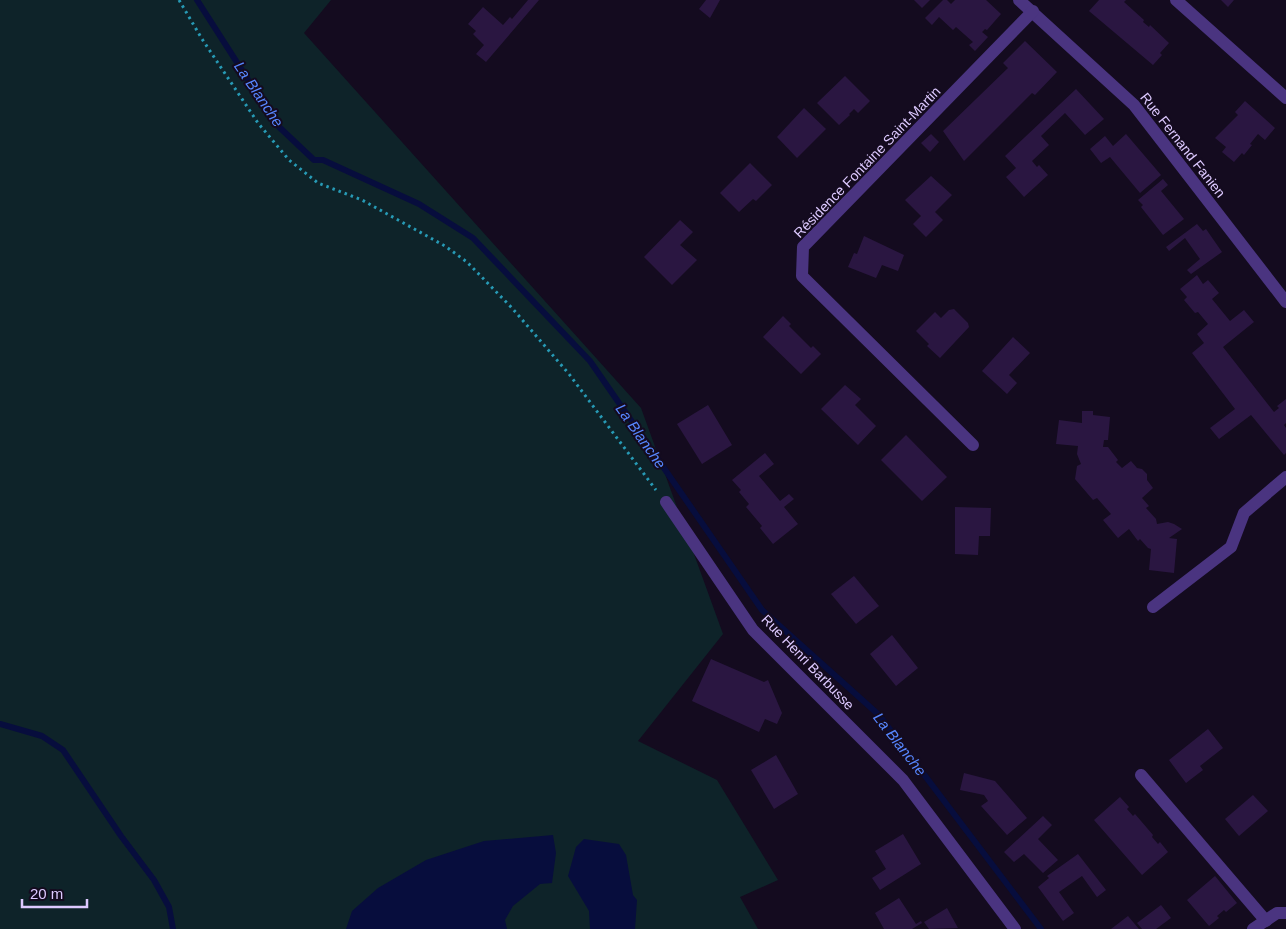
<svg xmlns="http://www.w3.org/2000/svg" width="1286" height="929" font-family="Arial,sans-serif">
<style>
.green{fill:#0e2329}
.water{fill:#070d3d}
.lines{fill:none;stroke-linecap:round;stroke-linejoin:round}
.stream{stroke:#070d3d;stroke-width:6}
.building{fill:#2a1641}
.path{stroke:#279ab5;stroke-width:3;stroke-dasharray:2.5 4;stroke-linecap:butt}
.minor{stroke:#4a3480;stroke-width:12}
.labels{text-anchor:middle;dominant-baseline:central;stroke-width:4;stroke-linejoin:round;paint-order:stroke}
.street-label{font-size:14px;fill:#ddc9ff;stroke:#140b1f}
.water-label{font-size:15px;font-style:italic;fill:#5787ff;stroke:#140b1f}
</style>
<rect width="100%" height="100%" fill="#140b1f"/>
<!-- green -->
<polygon class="green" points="0,0 331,0 304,33 641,408 723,634 638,741 717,780 778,880 740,897 758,929 0,929"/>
<!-- water -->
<g class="water">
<polygon points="553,835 556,853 552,883 540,884 513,906 505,920 507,929 346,929 352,911 378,888 426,860 484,841"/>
<polygon points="584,839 619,844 626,855 633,895 637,900 635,929 590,929 589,911 568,876 576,847"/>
</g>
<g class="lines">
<!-- stream -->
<g class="stream">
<polyline points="197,0 277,125 314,160 323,160 419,204 473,238 590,361 762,610 879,715 1041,929"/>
<polyline points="0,724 42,736 63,750 121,836 154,880 169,907 173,929"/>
</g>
</g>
<!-- building -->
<g class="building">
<polygon points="528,0 539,0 486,62 476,54 484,45 473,34 476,31 468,24 483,7 503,25 510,17 512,19"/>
<polygon points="706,0 720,0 710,18 699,9"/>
<polygon points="914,0 930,0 922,8"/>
<polygon points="943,0 947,0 951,4 955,0 986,0 1001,14 987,30 985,29 982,32 988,37 975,51 969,45 973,42 956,27 953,30 939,17 932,25 925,18"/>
<polygon points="1099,0 1126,0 1124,2 1144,20 1143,22 1149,27 1150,25 1169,43 1160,53 1162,55 1153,65 1089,11"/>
<polygon points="1221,0 1234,0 1228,7"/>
<polygon points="1025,41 1057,72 1035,95 1032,93 964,161 943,131 1008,68 1003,63"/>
<polygon points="845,76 870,101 858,113 854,109 849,114 850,115 839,125 817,103"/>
<polygon points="1076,89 1104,119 1085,135 1065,113 1041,136 1049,145 1032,161 1037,167 1039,165 1048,175 1024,197 1006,177 1016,168 1005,156"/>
<polygon points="1245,101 1275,128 1265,140 1258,134 1250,144 1252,145 1244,155 1242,153 1234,162 1222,152 1226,147 1215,138 1238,115 1235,112"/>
<polygon points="804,108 826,129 797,158 777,137"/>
<polygon points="931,134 939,142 930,152 921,143"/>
<polygon points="1126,134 1161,175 1140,193 1110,157 1101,163 1090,149 1105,136 1113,146"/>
<polygon points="750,163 772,185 756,201 753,199 739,212 720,193"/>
<polygon points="931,176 952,195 935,212 943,220 926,237 913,224 921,216 905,200"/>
<polygon points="1163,179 1168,185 1161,191 1184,219 1163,235 1141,207 1143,205 1138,200"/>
<polygon points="680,220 693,232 680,245 697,260 672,285 644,257"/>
<polygon points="1197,224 1203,231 1206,229 1222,252 1191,274 1187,270 1200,259 1185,238 1169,251 1166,247"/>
<polygon points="864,236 904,255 898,271 882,265 876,278 848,267 854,253 857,254"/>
<polygon points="1197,275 1203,284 1208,280 1219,293 1212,299 1230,321 1244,310 1254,322 1223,347 1274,412 1279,408 1277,406 1286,399 1286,423 1284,425 1286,428 1286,453 1284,455 1251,415 1219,439 1210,428 1235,409 1192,353 1204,343 1197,334 1208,324 1198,312 1195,313 1184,300 1187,297 1180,289"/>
<polygon points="954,309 968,323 969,327 940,358 927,346 929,344 916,331 935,312 941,318 949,310"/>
<polygon points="783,316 791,324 789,326 811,348 813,346 821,354 801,374 763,337"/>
<polygon points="1013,337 1030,353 1009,375 1017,383 1007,394 982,371"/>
<polygon points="845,385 861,399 855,405 876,426 858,445 821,409"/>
<polygon points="708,405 732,445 702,464 677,424"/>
<polygon points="1082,411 1093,411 1093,415 1110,417 1108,440 1104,440 1103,447 1108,447 1118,460 1116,462 1122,468 1131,461 1137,468 1142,469 1147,474 1147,480 1153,488 1142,498 1149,506 1146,508 1156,519 1157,524 1168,522 1174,524 1182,529 1169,538 1177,539 1174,573 1149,570 1151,549 1148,548 1140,539 1138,541 1129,529 1118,538 1103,520 1111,514 1097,498 1093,500 1075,479 1077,466 1081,464 1077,454 1078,446 1056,444 1059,420 1082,423"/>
<polygon points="906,435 947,477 922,501 881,460"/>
<polygon points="765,453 774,464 759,476 780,501 789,494 794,499 784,507 798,524 773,544 760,528 762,526 746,507 749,504 739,492 741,490 732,480"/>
<polygon points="955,507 991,508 990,536 979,536 978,555 955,554"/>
<polygon points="854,576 879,606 856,624 831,594"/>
<polygon points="892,635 918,668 896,686 870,654"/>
<polygon points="711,659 764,682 768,680 782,713 777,724 765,719 759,732 692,701"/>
<polygon points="1208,729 1223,748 1200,766 1203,770 1186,783 1169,760"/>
<polygon points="776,755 798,794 774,809 751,770"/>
<polygon points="964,773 995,781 1027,818 1007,835 981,806 988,801 984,795 960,790"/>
<polygon points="1253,795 1268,811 1239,836 1225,819"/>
<polygon points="1120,797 1129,807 1127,809 1133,816 1135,814 1153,835 1152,837 1158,844 1160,842 1168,852 1142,875 1094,820"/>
<polygon points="1043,816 1052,825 1038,839 1058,860 1043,873 1024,854 1014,862 1004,852"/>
<polygon points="903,834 921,864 880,890 872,878 886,869 875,851"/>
<polygon points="1078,854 1106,890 1097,897 1082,876 1059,892 1074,913 1063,921 1038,887 1049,878 1047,876"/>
<polygon points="1215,876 1237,903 1226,912 1224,910 1217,916 1219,918 1209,926 1187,900"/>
<polygon points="899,898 916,924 921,921 922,923 912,929 884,929 875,913"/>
<polygon points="1161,905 1171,918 1156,929 1142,929 1137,923"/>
<polygon points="947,908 958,928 929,929 924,922"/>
<polygon points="1128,916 1139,929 1111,929"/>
</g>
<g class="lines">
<!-- path -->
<polyline class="path" points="179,0 202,39 258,123 289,160 318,183 362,200 445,246 467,262 512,308 569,374 656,490"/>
<!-- minor -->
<g class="minor">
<polyline points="1019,0 1134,105 1286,302"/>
<polyline points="1176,0 1286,98"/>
<polyline points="973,445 802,276 803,247 1033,11"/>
<polyline points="666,502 753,630 903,780 1015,929"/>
<polyline points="1153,607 1231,547 1244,513 1286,477"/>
<polyline points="1141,775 1266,921"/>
<polyline points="1253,929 1277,913 1286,913"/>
</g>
</g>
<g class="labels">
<!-- street labels -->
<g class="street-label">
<text transform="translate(1183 145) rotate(52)">Rue Fernand Fanien</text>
<text transform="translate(867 162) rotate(-46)">Résidence Fontaine Saint-Martin</text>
<text transform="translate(808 662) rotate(46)">Rue Henri Barbusse</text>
</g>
<!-- water labels -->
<g class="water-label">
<text transform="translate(259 94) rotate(56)">La Blanche</text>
<text transform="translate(641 436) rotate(55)">La Blanche</text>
<text transform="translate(900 744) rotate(52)">La Blanche</text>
</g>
</g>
<!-- scale -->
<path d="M22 899v8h65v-8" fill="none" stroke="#ddc9ff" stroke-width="2.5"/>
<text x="30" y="899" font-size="15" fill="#ddc9ff" stroke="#140b1f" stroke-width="4" paint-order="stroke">20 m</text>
</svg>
